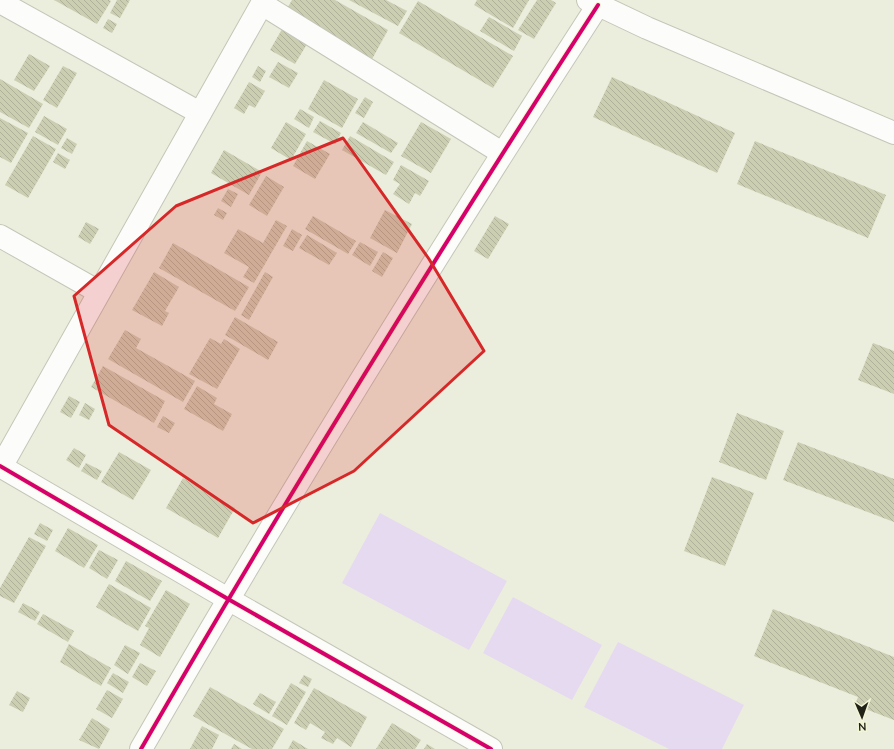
<svg xmlns="http://www.w3.org/2000/svg" width="894" height="749" font-family="'Nunito Sans',sans-serif">
<style>
.pitch{fill:#e5daf0}
.building{fill:url(#building-back-hatch)}
.lines{fill:none;stroke-linecap:round;stroke-linejoin:round}
.minor-casing{stroke:#c4c6b8;stroke-width:24}
.minor{stroke:#fcfcfa;stroke-width:22}
.cycleway-casing{stroke:#f2f5d6;stroke-width:6}
.cycleway{stroke:#d6006c;stroke-width:4}
.marked{fill:#d62828;fill-opacity:0.2;stroke:#d62828;stroke-width:3;stroke-linejoin:round}
</style>
<defs>
<pattern id="building-back-hatch" width="6" height="6" patternUnits="userSpaceOnUse"><rect width="6" height="6" fill="#ccceb2"/><path d="M-1 5l2 2M0 0l6 6M5-1l2 2" fill="none" stroke="#afb198"/></pattern>
</defs>
<rect width="100%" height="100%" fill="#eceedd"/>
<!-- pitch -->
<g class="pitch">
<polygon points="380,513 507,581 469,650 342,583"/>
<polygon points="513,597 602,645 572,700 483,653"/>
<polygon points="618,642 744,705 722,749 669,749 584,707"/>
</g>
<!-- building -->
<g class="building">
<polygon points="54,0 109,0 111,1 97,24"/>
<polygon points="117,0 130,0 120,18 110,13"/>
<polygon points="292,0 335,0 388,30 371,61 285,12"/>
<polygon points="349,0 386,0 407,11 398,26"/>
<polygon points="477,0 529,0 513,28 474,5"/>
<polygon points="537,0 551,0 556,3 534,39 518,30"/>
<polygon points="418,1 513,56 493,88 399,33"/>
<polygon points="489,17 522,36 514,51 480,31"/>
<polygon points="108,19 117,24 112,33 103,28"/>
<polygon points="285,24 310,39 295,64 270,50"/>
<polygon points="29,54 50,66 34,91 14,80"/>
<polygon points="278,62 298,73 289,88 269,77"/>
<polygon points="63,66 77,73 57,108 43,100"/>
<polygon points="258,66 266,71 260,82 252,77"/>
<polygon points="612,77 735,133 717,173 593,117"/>
<polygon points="0,79 43,104 29,128 0,112"/>
<polygon points="324,80 358,99 342,128 308,109"/>
<polygon points="249,82 265,91 255,108 249,105 244,114 234,108"/>
<polygon points="365,97 373,102 364,118 355,113"/>
<polygon points="300,109 314,117 309,128 294,119"/>
<polygon points="44,116 67,129 58,145 35,132"/>
<polygon points="0,118 28,133 11,163 0,157"/>
<polygon points="320,121 341,133 335,144 313,132"/>
<polygon points="286,122 306,134 291,160 271,148"/>
<polygon points="363,122 398,143 391,153 356,133"/>
<polygon points="421,122 451,139 431,173 401,156"/>
<polygon points="33,136 56,149 28,198 5,185"/>
<polygon points="350,136 394,162 386,175 342,150"/>
<polygon points="67,138 77,144 72,154 61,148"/>
<polygon points="307,141 330,154 315,179 293,166"/>
<polygon points="755,141 886,195 868,238 737,184"/>
<polygon points="224,150 262,172 249,195 211,173"/>
<polygon points="58,153 70,160 65,169 53,162"/>
<polygon points="401,165 429,181 420,196 415,193 409,204 393,194 400,184 393,180"/>
<polygon points="266,176 284,187 267,216 249,205"/>
<polygon points="228,189 238,194 231,207 221,201"/>
<polygon points="218,208 227,213 223,220 214,215"/>
<polygon points="385,210 412,224 397,253 370,238"/>
<polygon points="313,216 356,241 348,254 305,229"/>
<polygon points="495,216 509,224 488,259 474,251"/>
<polygon points="276,220 287,226 254,283 243,277 249,267 224,253 238,229 263,243"/>
<polygon points="86,222 99,229 90,244 78,237"/>
<polygon points="292,229 302,235 293,251 283,246"/>
<polygon points="307,235 337,253 329,265 299,248"/>
<polygon points="360,242 378,252 370,266 352,255"/>
<polygon points="173,243 249,287 235,311 159,268"/>
<polygon points="383,252 393,258 382,277 372,271"/>
<polygon points="154,272 179,287 165,311 169,313 162,326 132,310"/>
<polygon points="265,272 273,277 249,320 241,315"/>
<polygon points="235,317 278,342 268,360 225,335"/>
<polygon points="125,330 141,339 136,348 195,381 183,402 108,359"/>
<polygon points="210,338 221,344 224,339 240,349 217,389 189,374"/>
<polygon points="873,343 894,351 894,394 858,380"/>
<polygon points="103,366 165,401 154,423 91,387"/>
<polygon points="197,386 217,398 214,404 232,414 223,431 184,409"/>
<polygon points="69,396 80,402 71,418 60,412"/>
<polygon points="85,403 95,409 89,420 79,415"/>
<polygon points="737,413 784,431 766,480 719,462"/>
<polygon points="163,416 175,423 169,433 157,427"/>
<polygon points="798,442 894,479 894,522 783,480"/>
<polygon points="74,448 86,455 79,468 66,460"/>
<polygon points="119,452 151,470 133,500 101,482"/>
<polygon points="86,463 102,471 97,480 81,471"/>
<polygon points="712,477 754,493 725,566 684,551"/>
<polygon points="183,478 235,508 218,538 166,508"/>
<polygon points="40,523 53,530 47,541 34,534"/>
<polygon points="68,528 98,545 84,568 55,551"/>
<polygon points="29,537 46,546 14,603 0,596 0,588"/>
<polygon points="99,550 118,560 107,579 89,568"/>
<polygon points="126,561 162,581 150,601 115,581"/>
<polygon points="109,584 151,608 138,631 96,607"/>
<polygon points="166,590 190,604 160,657 140,645 149,628 145,626"/>
<polygon points="23,603 40,612 35,621 18,612"/>
<polygon points="773,609 894,657 894,720 855,705 858,697 754,656"/>
<polygon points="43,614 74,631 68,642 37,624"/>
<polygon points="69,644 111,668 101,686 60,662"/>
<polygon points="125,645 140,653 128,674 114,665"/>
<polygon points="140,663 156,671 147,686 132,677"/>
<polygon points="113,673 129,682 123,693 107,683"/>
<polygon points="304,675 312,679 308,687 299,683"/>
<polygon points="291,683 306,692 287,725 272,716"/>
<polygon points="210,687 284,729 272,749 252,749 193,716"/>
<polygon points="314,688 367,717 351,747 337,738 333,744 321,738 325,732 310,723 306,730 294,723"/>
<polygon points="107,690 123,699 112,718 96,709"/>
<polygon points="17,691 30,698 23,712 9,705"/>
<polygon points="260,693 276,702 269,714 253,704"/>
<polygon points="92,718 110,729 99,749 79,740"/>
<polygon points="392,723 421,740 415,749 376,749"/>
<polygon points="202,726 219,735 212,749 190,749"/>
<polygon points="293,740 308,749 288,749"/>
<polygon points="234,744 242,749 231,749"/>
<polygon points="427,744 435,749 424,749"/>
</g>
<g class="lines">
<defs>
<g id="minor">
<polyline points="588,0 647,28 894,133"/>
<polyline points="0,2 200,113"/>
<polyline points="262,4 502,153"/>
<polyline points="0,236 99,292"/>
<polyline points="0,466 228,599 491,749"/>
<polyline points="1,467 264,0"/>
<path d="M 141,749 C 286,497 440,249 598,5"/>
</g>
</defs>
<!-- minor casing -->
<use href="#minor" class="minor-casing"/>
<!-- minor -->
<use href="#minor" class="minor"/>
<defs>
<g id="cycleway">
<polyline points="0,466 228,599 491,749"/>
<path d="M 141,749 C 286,497 440,249 598,5"/>
</g>
</defs>
<!-- cycleway casing -->
<use href="#cycleway" class="cycleway-casing"/>
<!-- cycleway -->
<use href="#cycleway" class="cycleway"/>
</g>
<!-- marked area -->
<path class="marked" d="M 343,138 L 429,259 L 484,351 L 354,471 L 253,523 L 109,425 L 74,296 L 176,206 Z"/>
<!-- north arrow -->
<g transform="translate(862 717) rotate(178)" stroke="#f2f5d6" stroke-width="3" paint-order="stroke">
<path d="M0-3L7 15L0 10L-7 15Z" fill="#222318"/>
<text y="-6" font-size="11" font-weight="bold" text-anchor="middle" fill="#222318">N</text>
</g>
</svg>
